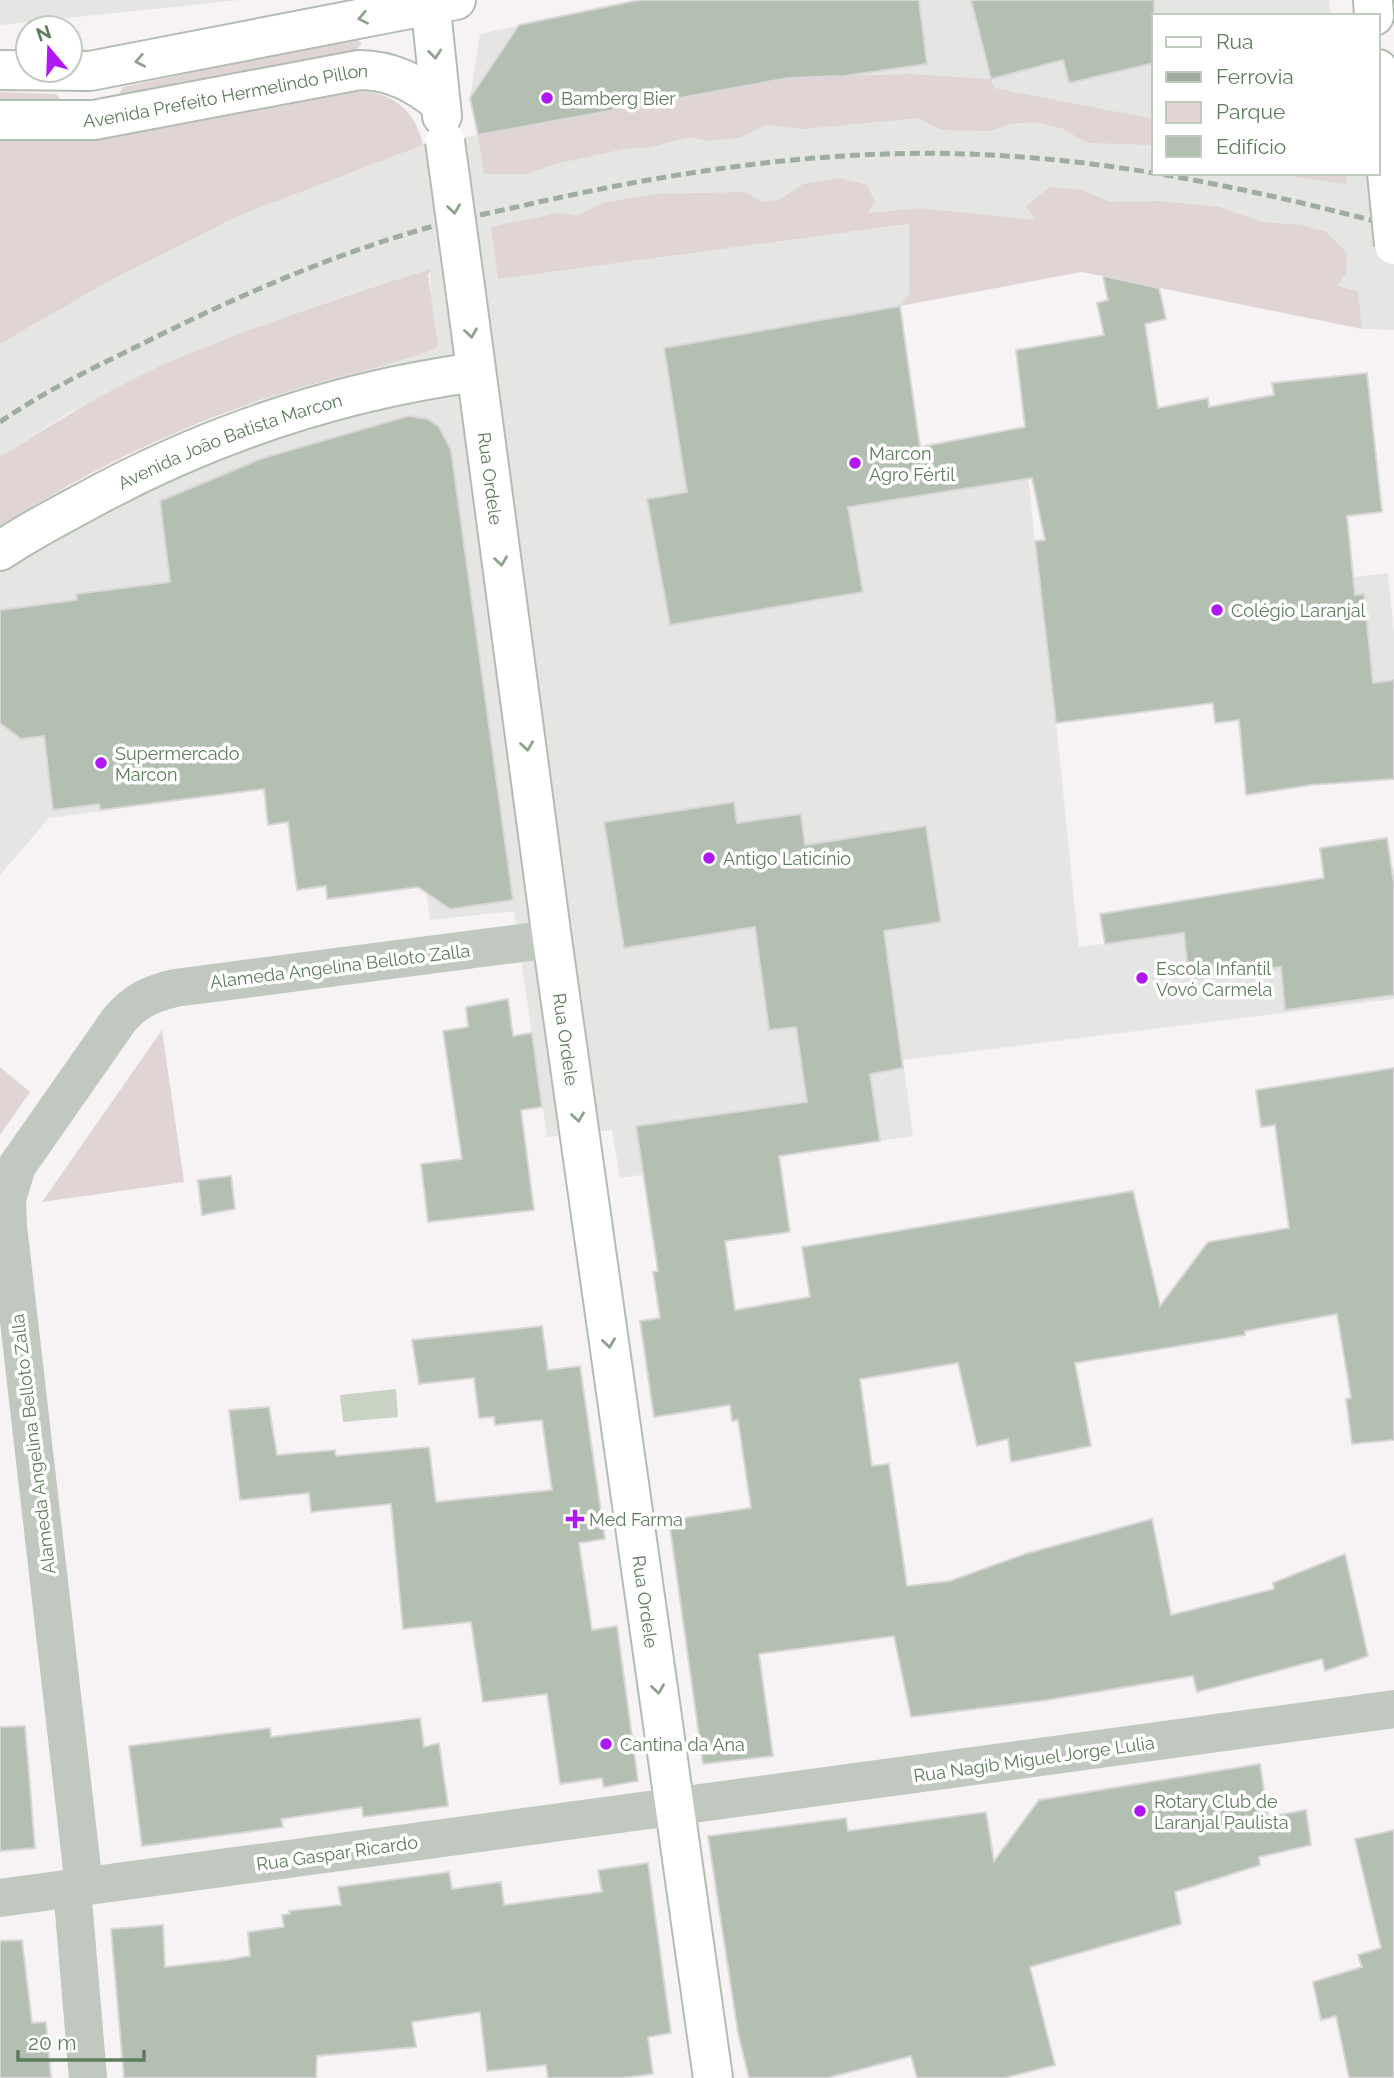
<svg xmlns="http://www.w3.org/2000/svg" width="1394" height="2078" font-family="Raleway,sans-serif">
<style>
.built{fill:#e5e5e3}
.green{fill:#e0d5d4}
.water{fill:#c9d3c4}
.building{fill:#b3bfb0;stroke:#d9d6d7;stroke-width:2}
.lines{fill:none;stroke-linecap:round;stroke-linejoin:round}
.secondary-casing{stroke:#b2bdb1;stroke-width:42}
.street{stroke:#c0c8bf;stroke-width:38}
.secondary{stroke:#fff;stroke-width:38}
.rail{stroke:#9fad9e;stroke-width:5;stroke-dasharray:10 5;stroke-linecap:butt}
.secondary-bridge-casing{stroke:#b2bdb1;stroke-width:42;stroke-linecap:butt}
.secondary-bridge{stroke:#fff;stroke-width:38}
.oneway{stroke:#8ea38c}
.poi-dot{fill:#af17f4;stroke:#fff;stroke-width:2.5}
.labels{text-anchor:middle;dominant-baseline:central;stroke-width:7;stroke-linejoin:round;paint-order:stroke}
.street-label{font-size:18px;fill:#5e7c5b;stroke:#fff}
.poi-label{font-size:18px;fill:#5e7c5b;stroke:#fff;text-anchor:start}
</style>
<rect width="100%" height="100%" fill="#f7f3f5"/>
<!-- built -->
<g class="built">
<polygon points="0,0 240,0 0,25"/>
<polygon points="639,0 1329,0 1331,16 1154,16 1154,173 1378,173 1394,162 1394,330 1362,329 1357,291 1117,229 920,208 700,229 498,279 910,224 909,294 900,306 920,446 1023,427 1035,541 1149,521 1285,585 1388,573 1394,635 1394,680 1056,723 1079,947 1394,908 1394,999 903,1060 913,1136 620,1178 612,1130 547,1137 514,911 430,920 410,770 49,818 0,875 0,527 60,491 177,433 278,394 433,350 430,270 338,298 181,357 65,415 0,457 0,344 111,280 236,217 423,145 478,135 470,98 480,34"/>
</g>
<!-- green -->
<g class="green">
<polygon points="354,38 362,43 356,50 126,97 120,93 123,87"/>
<polygon points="908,74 991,79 994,88 1154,119 1154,145 1088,143 1061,128 1034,122 1010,124 991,131 941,130 919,118 804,129 765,125 739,138 708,141 690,137 651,147 624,149 555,164 528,174 484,174 478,135 787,78"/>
<path d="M 360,91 C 395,93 416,112 423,145 L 236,217 L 111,280 L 0,344 L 0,141 L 105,139 Z"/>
<polygon points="0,92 56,94 60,99 56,104 0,101"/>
<polygon points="1270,173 1346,173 1347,184"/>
<polygon points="839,178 867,185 875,202 868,213 920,208 1035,220 1026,206 1050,187 1081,190 1111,202 1160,201 1219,207 1263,222 1301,225 1326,232 1347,253 1346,273 1338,286 1358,291 1362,329 1082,272 900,306 909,294 909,224 498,279 491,227 559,213 576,216 603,203 656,194 746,192 762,202 780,200 803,184"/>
<path d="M 431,269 L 428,275 L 438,346 L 433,350 C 383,367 330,378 279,394 C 182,425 85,471 0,527 L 0,457 C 58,420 119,383 183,356 C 264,323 347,295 431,269 Z"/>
<polygon points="162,1030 184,1182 42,1202"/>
<polygon points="0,1067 30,1092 0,1135"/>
</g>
<!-- water -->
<polygon class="water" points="396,1389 398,1417 343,1422 340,1395"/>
<!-- building -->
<g class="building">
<polygon points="639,0 919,0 927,64 844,76 788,78 478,135 470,98 519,25"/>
<polygon points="971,0 1154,0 1154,63 1069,83 1063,60 991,79"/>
<polygon points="1103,276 1159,288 1166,319 1145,324 1158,408 1208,398 1209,407 1274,395 1272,383 1367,373 1382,512 1347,516 1355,595 1364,594 1373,683 1394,680 1394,779 1311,785 1246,795 1239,720 1215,723 1213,703 1056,723 1035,541 1045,540 1032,478 848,507 863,592 670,625 647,499 687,492 664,348 900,306 920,447 1025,427 1016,350 1104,335 1097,303 1108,300"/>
<polygon points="408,416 428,419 439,427 451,450 513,900 450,909 418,887 327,899 326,886 297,890 288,822 268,825 264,789 100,810 99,804 53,810 44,736 21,739 0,723 0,610 77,600 76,594 170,582 160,501 263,458"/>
<polygon points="734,802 737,823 801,814 805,845 926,826 941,922 884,931 903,1068 870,1074 880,1141 779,1156 790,1232 725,1241 735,1310 810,1297 802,1247 1133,1191 1160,1306 1208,1242 1289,1228 1275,1125 1261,1127 1256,1090 1394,1068 1394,1440 1352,1444 1346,1399 1351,1398 1337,1314 1245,1331 1245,1335 1075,1363 1091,1446 1011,1462 1008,1439 977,1446 958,1363 860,1379 872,1466 889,1464 907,1586 950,1581 1025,1554 1152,1519 1171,1615 1274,1589 1273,1583 1345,1554 1368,1656 1325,1671 1322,1659 1197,1692 1193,1676 1047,1700 911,1717 894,1636 759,1654 773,1756 703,1764 669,1520 751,1508 738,1420 732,1421 730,1405 654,1417 640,1321 660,1318 653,1272 658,1271 636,1126 807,1102 796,1027 769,1030 755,927 624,948 604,822"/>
<polygon points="1387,838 1394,884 1394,995 1285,1010 1281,967 1189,980 1184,933 1105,944 1100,914 1324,878 1320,848"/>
<polygon points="508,999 513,1036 532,1033 542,1107 521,1110 534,1210 428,1222 421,1164 462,1159 443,1031 468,1027 466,1007"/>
<polygon points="231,1176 235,1209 202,1215 198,1180"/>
<polygon points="542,1326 548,1370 580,1366 605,1539 579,1543 592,1630 617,1626 638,1781 604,1787 602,1778 560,1784 547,1694 483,1702 471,1622 403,1629 391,1504 311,1512 309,1493 240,1500 229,1410 269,1407 277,1455 335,1450 336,1456 429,1447 436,1502 552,1490 542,1420 495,1425 494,1417 479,1418 474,1378 419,1384 412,1340"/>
<polygon points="420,1718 424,1747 439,1743 448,1806 363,1817 362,1807 281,1819 283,1827 142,1846 129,1746 270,1728 271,1737"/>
<polygon points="25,1726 35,1848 0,1851 0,1727"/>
<polygon points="1260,1764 1268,1817 1306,1810 1311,1845 1259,1857 1260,1865 1175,1892 1181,1924 1030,1967 1055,2065 1004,2078 917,2078 911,2056 827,2078 749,2078 738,2033 708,1836 846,1818 848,1831 986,1812 994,1861 1039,1800"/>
<polygon points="1394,1830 1394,2078 1349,2078 1336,2016 1321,2020 1313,1982 1362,1967 1358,1955 1381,1948 1355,1839"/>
<polygon points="648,1863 671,2033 648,2037 653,2074 621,2078 548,2078 546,2065 487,2071 480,2012 412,2022 416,2047 317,2056 316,2078 124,2078 111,1929 163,1925 165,1967 227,1960 250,1956 248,1932 284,1927 282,1915 290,1914 289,1911 341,1905 338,1887 449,1872 452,1889 501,1882 504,1905 602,1892 598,1870"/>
<polygon points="22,1940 32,2023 46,2022 51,2078 0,2078 0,1941"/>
</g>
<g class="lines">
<defs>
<g id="secondary">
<polyline points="430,0 442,116"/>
<polyline points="1373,0 1374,16"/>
<polyline points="1378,69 1386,163"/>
<polyline points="0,70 90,71 456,0"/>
<path id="s1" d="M 0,120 L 94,120 L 359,70 C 391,70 416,83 440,103"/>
<path id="s2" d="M 466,294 L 552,939 L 713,2078"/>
<path id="s3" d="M 0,551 C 26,533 55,518 83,503 C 206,435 338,391 476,372"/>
</g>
</defs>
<!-- secondary casing -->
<use href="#secondary" class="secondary-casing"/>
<!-- street -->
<g class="street">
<path d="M 84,1886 L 8,1226 L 7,1199 L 17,1166 L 119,1020 C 135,1001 150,994 175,988 L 552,939"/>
<polyline points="72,1888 88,2078"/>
<polyline points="0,1898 1394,1709"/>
</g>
<!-- secondary -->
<use href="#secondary" class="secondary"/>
<!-- rail -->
<path class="rail" d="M 0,422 C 43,392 93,368 140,345 C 231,299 326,257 423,229 C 458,219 495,212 530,204 C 685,169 847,145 1007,156 C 1138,164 1267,193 1394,226"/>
<defs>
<g id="secondary-bridge">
<polyline points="445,141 466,294"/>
<polyline points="1386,163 1394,245"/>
</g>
</defs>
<!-- secondary-bridge casing -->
<use href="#secondary-bridge" class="secondary-bridge-casing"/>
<!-- secondary-bridge -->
<use href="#secondary-bridge" class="secondary-bridge"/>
</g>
<!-- one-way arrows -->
<defs><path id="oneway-chevron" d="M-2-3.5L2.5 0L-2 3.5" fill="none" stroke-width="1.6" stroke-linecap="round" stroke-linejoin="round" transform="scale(1.75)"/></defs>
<g class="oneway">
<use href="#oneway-chevron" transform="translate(363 18) rotate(169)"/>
<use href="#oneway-chevron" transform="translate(435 54) rotate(84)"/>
<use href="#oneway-chevron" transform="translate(140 61) rotate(169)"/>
<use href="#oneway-chevron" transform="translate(454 209) rotate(82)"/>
<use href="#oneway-chevron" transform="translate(471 333) rotate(82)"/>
<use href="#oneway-chevron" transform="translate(501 561) rotate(82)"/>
<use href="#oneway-chevron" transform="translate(527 746) rotate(82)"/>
<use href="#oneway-chevron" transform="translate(578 1117) rotate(82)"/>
<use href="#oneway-chevron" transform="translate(609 1343) rotate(82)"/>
<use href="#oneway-chevron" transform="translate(658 1689) rotate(82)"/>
</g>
<!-- markers -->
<g class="poi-dot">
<circle cx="547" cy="98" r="7"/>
<circle cx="855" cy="463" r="7"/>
<circle cx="1217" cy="610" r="7"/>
<circle cx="101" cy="763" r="7"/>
<circle cx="709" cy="858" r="7"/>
<circle cx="1142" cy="978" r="7"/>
<path d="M571.5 1508.5h7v7h7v7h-7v7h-7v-7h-7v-7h7z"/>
<circle cx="606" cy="1744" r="7"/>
<circle cx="1140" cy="1811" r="7"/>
</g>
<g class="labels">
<!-- street labels -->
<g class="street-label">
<text stroke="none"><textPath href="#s1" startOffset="228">Avenida Prefeito Hermelindo Pillon</textPath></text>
<text stroke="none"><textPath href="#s3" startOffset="256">Avenida João Batista Marcon</textPath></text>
<text stroke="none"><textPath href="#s2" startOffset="186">Rua Ordele</textPath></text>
<text transform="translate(340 966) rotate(-7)">Alameda Angelina Belloto Zalla</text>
<text stroke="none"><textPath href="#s2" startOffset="752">Rua Ordele</textPath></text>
<text transform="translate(33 1444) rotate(-97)">Alameda Angelina Belloto Zalla</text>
<text stroke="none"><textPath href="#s2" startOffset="1320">Rua Ordele</textPath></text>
<text transform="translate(1034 1759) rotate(-8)">Rua Nagib Miguel Jorge Lulia</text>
<text transform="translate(337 1853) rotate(-8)">Rua Gaspar Ricardo</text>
</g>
<!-- poi labels -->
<g class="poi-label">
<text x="561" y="98">Bamberg Bier</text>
<text x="869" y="453">Marcon<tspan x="869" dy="21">Agro Fértil</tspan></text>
<text x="1231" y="610">Colégio Laranjal</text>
<text x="115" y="753">Supermercado<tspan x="115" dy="21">Marcon</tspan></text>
<text x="723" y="858">Antigo Laticínio</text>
<text x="1156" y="968">Escola Infantil<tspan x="1156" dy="21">Vovó Carmela</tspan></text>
<text x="589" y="1519">Med Farma</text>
<text x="620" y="1744">Cantina da Ana</text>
<text x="1154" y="1801">Rotary Club de<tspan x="1154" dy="21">Laranjal Paulista</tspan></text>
</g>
</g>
<!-- legend -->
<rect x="1152" y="14" width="228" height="161" fill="#ffffff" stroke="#bfcbbd" stroke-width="2"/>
<rect x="1166" y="37" width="35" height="10" fill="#ffffff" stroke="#bfcbbd" stroke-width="2"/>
<text x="1216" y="49" font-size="21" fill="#5e7c5b">Rua</text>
<rect x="1166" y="72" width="35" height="10" fill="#9fad9e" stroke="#bfcbbd" stroke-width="2"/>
<text x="1216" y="84" font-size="21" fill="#5e7c5b">Ferrovia</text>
<rect x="1166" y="102" width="35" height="21" fill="#e0d5d4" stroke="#bfcbbd" stroke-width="2"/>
<text x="1216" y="119" font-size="21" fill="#5e7c5b">Parque</text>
<rect x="1166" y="136" width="35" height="21" fill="#b3bfb0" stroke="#bfcbbd" stroke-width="2"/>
<text x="1216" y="154" font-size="21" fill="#5e7c5b">Edifício</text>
<!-- north arrow -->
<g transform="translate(49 49) rotate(341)"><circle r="33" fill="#ffffff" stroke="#bfcbbd" stroke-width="2"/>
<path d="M0-5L12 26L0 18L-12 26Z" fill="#af17f4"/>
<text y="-10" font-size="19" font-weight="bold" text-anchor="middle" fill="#5e7c5b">N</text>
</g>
<!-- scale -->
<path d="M18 2050v10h126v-10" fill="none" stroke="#5e7c5b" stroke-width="3.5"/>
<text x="28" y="2050" font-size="21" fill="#5e7c5b" stroke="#ffffff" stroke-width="5" paint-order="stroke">20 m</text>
</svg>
